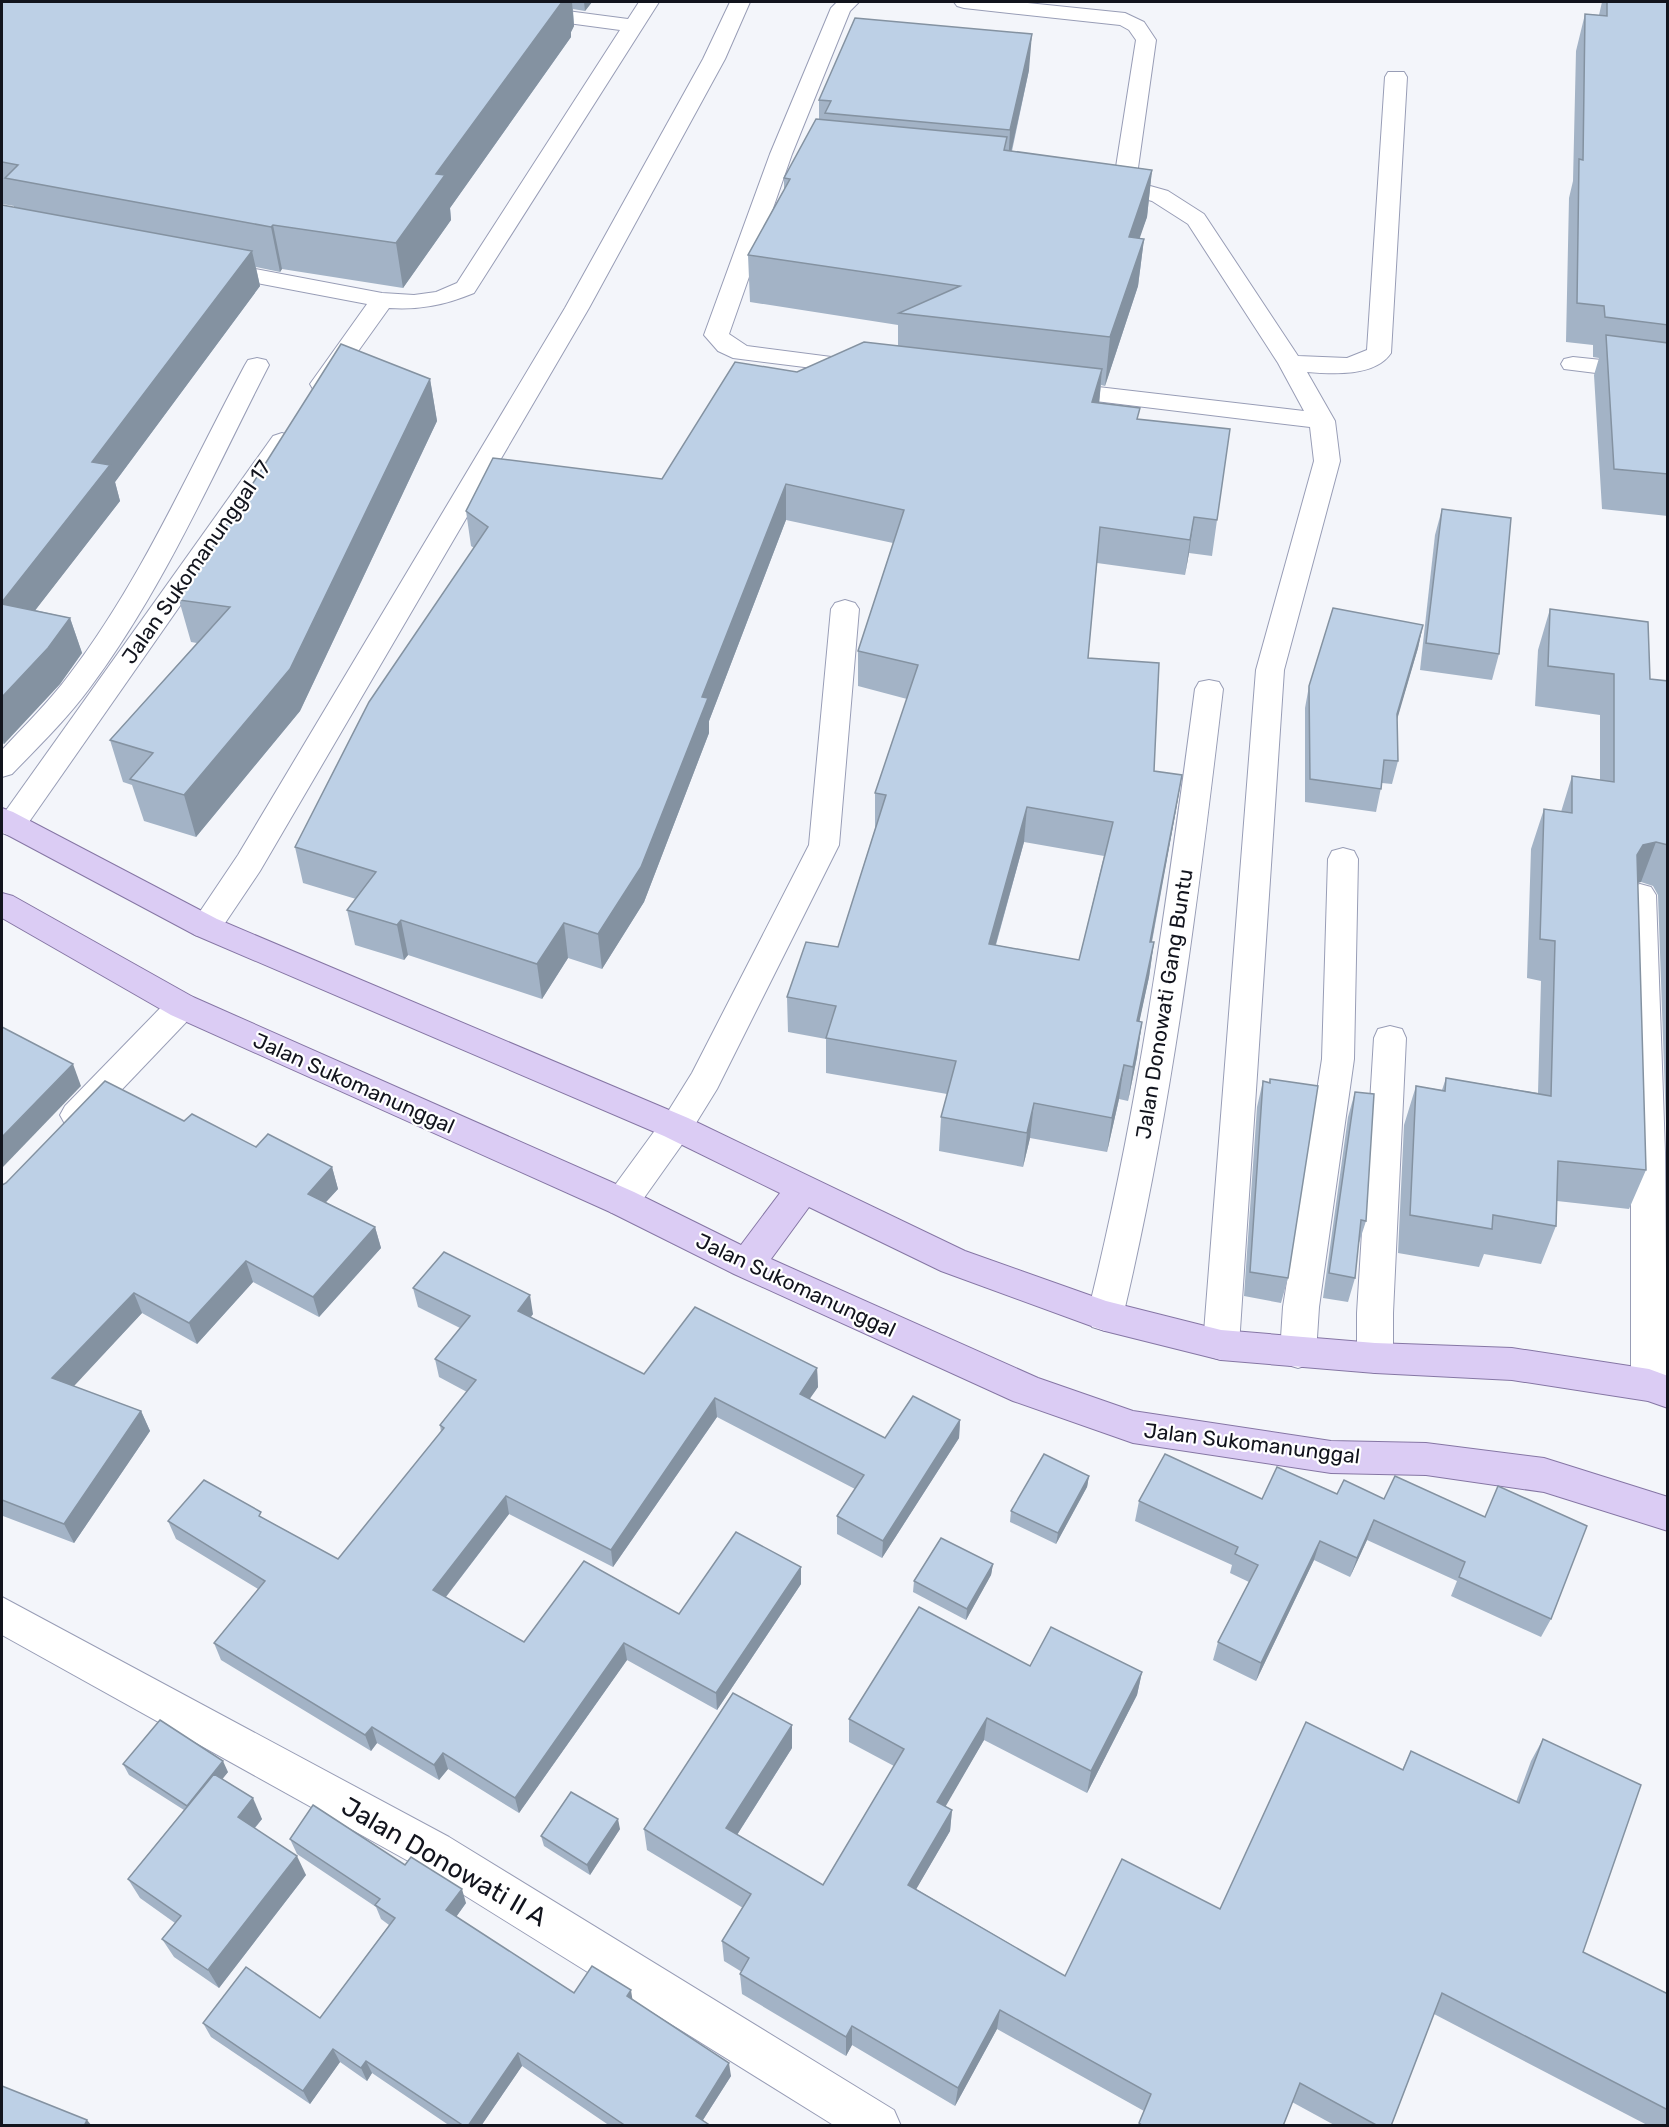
<svg xmlns="http://www.w3.org/2000/svg" width="1669" height="2127" font-family="Rubik,sans-serif">
<style>
.lines{fill:none;stroke-linecap:round;stroke-linejoin:round}
.minor-casing{stroke:#989db6;stroke-width:2}
.major-casing{stroke:#8576a4;stroke-width:2}
.minor{fill:#fff;fill-rule:evenodd}
.major{fill:#dbccf4;fill-rule:evenodd}
.wall{fill:#a3b3c6;fill-rule:evenodd}
.shaded-wall{fill:#8492a1}
.building{fill:#bdd0e6;stroke:#8492a1;stroke-width:1.5;fill-rule:evenodd}
.labels{text-anchor:middle;dominant-baseline:central;stroke-width:4.5;stroke-linejoin:round;paint-order:stroke}
.street-label{font-size:21px;fill:#12141d;stroke:#fff}
.near-street-label{font-size:26px;fill:#12141d;stroke:#fff}
</style>
<rect width="100%" height="100%" fill="#f3f5fa"/>
<g class="lines">
<defs>
<g id="minor">
<path d="M 447,2 L 499,2 L 628,19 L 639,2 L 659,2 L 474,293 C 445,305 420,310 389,308 L 331,389 L 322,391 L 313,389 L 310,384 L 367,304 L 205,273 L 201,268 L 205,263 L 213,261 L 382,293 L 414,295 L 436,292 L 457,283 L 620,30 L 457,8 L 450,6 Z"/>
<polygon points="730,2 750,2 725,59 589,308 260,871 217,935 206,938 195,935 190,927 195,919 238,855 565,308 703,59"/>
<polygon points="837,2 859,2 850,11 792,154 729,334 747,346 870,362 873,367 870,372 861,374 733,358 718,351 704,335 770,154 831,8"/>
<path d="M 954,2 L 1018,2 L 1125,13 L 1144,22 L 1156,40 L 1136,182 L 1168,191 L 1204,214 L 1298,356 L 1347,358 L 1367,350 L 1385,77 L 1388,72 L 1404,72 L 1407,77 L 1391,353 C 1375,377 1333,374 1307,372 L 1335,421 L 1340,461 L 1284,670 L 1239,1345 L 1234,1356 L 1221,1360 L 1208,1356 L 1203,1345 L 1256,670 L 1314,461 L 1310,427 L 1046,395 L 1042,390 L 1046,385 L 1055,382 L 1304,411 L 1278,363 L 1188,224 L 1152,201 L 1116,191 L 1113,186 L 1136,40 L 1129,30 L 1120,25 L 964,8 L 957,6 Z"/>
<polygon points="1573,357 1668,367 1668,382 1564,369 1561,364 1564,359"/>
<path d="M 257,358 L 266,360 L 269,365 C 213,474 163,590 89,689 C 66,720 39,746 12,774 L 2,777 L 2,750 C 25,725 49,702 69,675 C 141,581 189,469 245,365 L 248,360 Z"/>
<polygon points="282,433 291,436 295,441 22,832 11,836 2,833 2,816 273,436"/>
<polygon points="845,600 855,603 859,609 839,845 717,1089 688,1136 634,1212 622,1216 610,1212 605,1202 610,1192 664,1118 692,1073 809,845 831,609 835,603"/>
<path d="M 1209,680 L 1219,682 L 1223,689 C 1198,900 1172,1109 1123,1316 L 1118,1327 L 1105,1331 L 1092,1327 L 1087,1316 C 1139,1109 1167,900 1195,689 L 1199,682 Z"/>
<polygon points="1343,848 1354,851 1358,859 1354,1059 1319,1307 1316,1353 1311,1364 1298,1368 1285,1364 1280,1353 1283,1307 1322,1059 1328,859 1332,851"/>
<polygon points="1640,884 1651,887 1656,895 1665,1152 1667,1385 1662,1396 1649,1401 1636,1396 1631,1385 1631,1152 1624,895 1629,887"/>
<polygon points="182,994 193,997 198,1006 193,1015 89,1124 77,1128 65,1124 60,1115 65,1106 171,997"/>
<polygon points="1390,1026 1402,1029 1406,1038 1393,1313 1393,1358 1388,1369 1375,1373 1362,1369 1357,1358 1357,1313 1374,1038 1378,1029"/>
<polygon points="2,1597 449,1837 894,2110 901,2126 835,2126 419,1867 2,1635"/>
</g>
<polygon id="major" points="2,808 13,812 217,919 688,1118 965,1251 1106,1301 1221,1330 1375,1343 1512,1348 1649,1369 1668,1376 1668,1408 1648,1401 1512,1380 1375,1373 1221,1360 1105,1331 941,1271 809,1207 771,1259 1038,1378 1133,1411 1331,1441 1426,1443 1544,1458 1668,1497 1668,1531 1544,1492 1426,1475 1331,1473 1133,1443 1013,1401 734,1274 610,1212 171,1015 2,918 2,893 13,896 193,997 634,1192 741,1245 780,1193 664,1136 195,935 2,832"/>
</defs>
<!-- minor casing -->
<use href="#minor" class="minor-casing"/>
<!-- major casing -->
<use href="#major" class="major-casing"/>
<!-- minor -->
<use href="#minor" class="minor"/>
<!-- major -->
<use href="#major" class="major"/>
</g>
<!-- wall -->
<g class="wall">
<polygon points="2,2 592,2 585,11 573,9 574,26 571,32 571,37 450,208 451,220 403,288 282,269 280,272 256,267 260,286 115,482 120,501 35,610 70,618 82,653 60,684 4,744 2,743 2,205 14,208 14,206 2,204"/>
<polygon points="1602,2 1668,2 1668,516 1602,509 1594,375 1599,358 1593,357 1593,345 1566,342 1569,198 1573,181 1576,51 1585,14 1599,15"/>
<path d="M 1029,70 L 1012,151 L 1152,170 L 1147,217 L 1139,238 L 1144,239 L 1138,286 L 1105,386 L 1101,385 L 1099,403 L 1139,419 L 1217,520 L 1212,556 L 1189,553 L 1185,575 L 1097,563 L 1088,658 L 1154,771 L 1182,775 L 1176,810 L 1152,942 L 1154,942 L 1149,977 L 1139,1022 L 1142,1022 L 1137,1057 L 1128,1101 L 1119,1099 L 1107,1152 L 1030,1138 L 1023,1167 L 939,1151 L 941,1117 L 947,1094 L 826,1073 L 826,1039 L 788,1032 L 787,997 L 838,947 L 875,829 L 875,793 L 907,699 L 858,686 L 858,651 L 893,543 L 786,520 L 709,721 L 709,733 L 644,902 L 602,969 L 568,958 L 542,999 L 408,955 L 404,960 L 355,945 L 347,910 L 356,899 L 303,883 L 295,847 L 474,548 L 471,546 L 466,511 L 662,479 L 797,372 L 898,345 L 898,325 L 750,302 L 748,255 L 784,190 L 784,178 L 819,120 L 819,100 ZM 1024,842 L 1104,856 L 1079,960 L 996,945 Z"/>
<polygon points="430,379 437,421 300,711 196,837 144,821 132,785 123,782 110,740 197,643 191,642 179,600"/>
<polygon points="1442,509 1499,654 1492,680 1420,670 1435,535"/>
<polygon points="1550,609 1650,679 1668,681 1668,1181 1658,895 1653,886 1641,882 1637,883 1646,1170 1629,1209 1557,1201 1556,1226 1541,1264 1484,1254 1479,1267 1398,1253 1404,1125 1416,1086 1442,1090 1446,1078 1538,1093 1541,981 1527,978 1531,849 1544,809 1561,812 1572,776 1600,780 1600,715 1535,706 1538,650"/>
<polygon points="1423,625 1418,648 1397,718 1398,761 1392,784 1382,783 1376,812 1305,802 1305,708 1309,686"/>
<polygon points="1270,1079 1288,1278 1281,1303 1244,1296 1257,1107 1263,1081 1269,1082"/>
<polygon points="1355,1092 1366,1221 1358,1246 1355,1278 1348,1302 1323,1298 1348,1117"/>
<polygon points="184,1121 256,1147 332,1167 338,1189 326,1202 375,1227 381,1248 319,1317 253,1282 197,1344 142,1313 73,1386 141,1411 150,1431 74,1543 3,1516 2,1513 2,1185"/>
<polygon points="413,1288 533,1314 531,1317 644,1374 817,1368 818,1387 809,1399 885,1438 960,1420 959,1438 882,1558 837,1534 837,1516 855,1489 717,1417 613,1567 509,1514 446,1597 524,1642 679,1614 801,1567 801,1584 717,1710 627,1660 519,1813 448,1769 439,1780 377,1743 371,1751 221,1660 214,1643 258,1589 176,1539 168,1521 263,1518 338,1559 441,1432 440,1425 467,1392 439,1377 435,1359 460,1328 418,1307"/>
<polygon points="1089,1476 1087,1487 1056,1544 1010,1522 1011,1511"/>
<polygon points="1344,1480 1551,1619 1541,1637 1451,1596 1457,1581 1367,1540 1350,1577 1314,1560 1256,1681 1213,1660 1218,1642 1249,1582 1230,1573 1232,1565 1135,1521 1139,1501 1262,1499 1337,1494"/>
<polygon points="993,1564 991,1575 966,1620 913,1592 914,1581"/>
<polygon points="1030,1666 1142,1672 1137,1695 1087,1793 984,1740 945,1806 952,1810 950,1831 916,1889 1065,1976 1220,1909 1402,1770 1411,1751 1516,1802 1531,1761 1543,1739 1583,1952 1668,1994 1668,2126 1649,2126 1434,2014 1391,2126 1336,2126 1292,2102 1283,2126 1138,2126 1144,2111 997,2029 955,2106 852,2045 846,2056 742,1994 740,1974 742,1972 724,1961 722,1941 743,1908 647,1850 644,1829 792,1748 737,1835 823,1885 894,1766 849,1742 849,1719"/>
<polygon points="123,1764 228,1772 222,1779 262,1819 255,1828 306,1875 219,1988 174,1957 162,1939 175,1923 140,1898 128,1879 184,1810 129,1775"/>
<polygon points="620,1829 590,1875 544,1846 541,1836"/>
<polygon points="290,1839 405,1865 466,1903 456,1917 574,1993 633,2000 731,2076 703,2120 711,2126 610,2126 522,2066 481,2126 450,2126 372,2073 367,2081 340,2062 310,2104 211,2037 203,2023 320,2018 389,1925 381,1919 376,1907 297,1854"/>
</g>
<!-- shaded-wall -->
<g class="shaded-wall">
<polygon points="562,2 572,2 574,26 571,32 571,37 450,208 451,220 403,288 396,243 436,174"/>
<polygon points="584,2 592,2 585,11"/>
<polygon points="1032,34 1029,70 1008,166 1010,130"/>
<polygon points="1152,170 1147,217 1124,284 1129,237"/>
<polygon points="273,225 282,269 280,272 271,227"/>
<polygon points="1144,239 1138,286 1105,386 1110,337"/>
<polygon points="252,251 260,286 115,482 120,501 13,639 2,607 2,602 92,462"/>
<polygon points="1102,369 1099,404 1092,402"/>
<polygon points="430,379 437,421 300,711 196,837 184,795"/>
<polygon points="786,484 786,520 709,721 709,733 644,902 602,969 598,934 702,697"/>
<polygon points="1194,517 1189,553 1185,575 1190,540"/>
<polygon points="70,618 82,653 60,684 4,744 2,736 2,697"/>
<polygon points="1423,625 1418,648 1392,737 1397,714"/>
<polygon points="1182,775 1176,810 1145,977 1150,942"/>
<polygon points="1027,807 1024,842 986,979 989,944"/>
<polygon points="1656,842 1641,882 1628,885 1637,855 1643,845"/>
<polygon points="401,920 408,955 404,960 397,925"/>
<polygon points="564,923 568,958 542,999 537,964"/>
<polygon points="1154,942 1149,977 1132,1056 1137,1021"/>
<polygon points="1142,1022 1137,1057 1128,1101 1133,1067"/>
<polygon points="73,1064 81,1086 2,1168 2,1137"/>
<polygon points="1124,1065 1119,1099 1107,1152 1112,1118"/>
<polygon points="1034,1103 1030,1138 1023,1167 1027,1133"/>
<polygon points="332,1167 338,1189 314,1215 308,1194"/>
<polygon points="375,1227 381,1248 319,1317 313,1297"/>
<polygon points="246,1261 253,1282 197,1344 189,1323"/>
<polygon points="134,1293 142,1313 62,1399 52,1378"/>
<polygon points="530,1295 533,1314 521,1329 518,1311"/>
<polygon points="817,1368 818,1387 800,1413 800,1394"/>
<polygon points="715,1398 717,1417 613,1567 611,1550"/>
<polygon points="141,1411 150,1431 74,1543 64,1524"/>
<polygon points="960,1420 959,1438 882,1558 883,1541"/>
<polygon points="1089,1476 1087,1487 1056,1544 1058,1533"/>
<polygon points="506,1496 509,1514 438,1607 433,1590"/>
<polygon points="1374,1520 1367,1540 1350,1577 1357,1558"/>
<polygon points="1320,1541 1314,1560 1256,1681 1261,1663"/>
<polygon points="993,1564 991,1575 966,1620 967,1609"/>
<polygon points="801,1567 801,1584 717,1710 716,1693"/>
<polygon points="624,1643 627,1660 519,1813 515,1798"/>
<polygon points="1142,1672 1137,1695 1087,1793 1091,1771"/>
<polygon points="987,1718 984,1740 936,1823 937,1802"/>
<polygon points="792,1725 792,1748 728,1849 726,1828"/>
<polygon points="372,1727 377,1743 371,1751 365,1735"/>
<polygon points="443,1753 448,1769 439,1780 434,1765"/>
<polygon points="223,1761 228,1772 193,1816 187,1806"/>
<polygon points="253,1798 262,1819 247,1837 238,1817"/>
<polygon points="952,1810 950,1831 907,1905 908,1885"/>
<polygon points="618,1819 620,1829 590,1875 587,1865"/>
<polygon points="297,1856 306,1875 219,1988 208,1970"/>
<polygon points="462,1889 466,1903 451,1924 446,1910"/>
<polygon points="631,1990 633,2003 627,1996"/>
<polygon points="1000,2010 997,2029 955,2106 958,2088"/>
<polygon points="852,2026 852,2045 846,2056 846,2037"/>
<polygon points="333,2049 340,2062 310,2104 303,2091"/>
<polygon points="518,2053 522,2066 481,2126 468,2126"/>
<polygon points="366,2061 372,2073 367,2081 361,2068"/>
<polygon points="729,2063 731,2076 699,2126 696,2116"/>
<polygon points="87,2120 92,2126 84,2126"/>
</g>
<!-- building -->
<g class="building">
<polygon points="2,2 562,2 436,174 445,175 396,243 273,225 271,227 5,178 18,165 2,162"/>
<polygon points="1607,2 1668,2 1668,325 1605,317 1604,306 1577,303 1579,159 1583,160 1585,14 1607,16"/>
<polygon points="855,18 1032,34 1010,130 825,113 831,101 819,100"/>
<polygon points="816,119 1007,137 1004,150 1152,170 1129,237 1144,239 1110,337 899,313 960,286 748,255 790,179 784,178"/>
<polygon points="2,205 252,251 92,462 110,465 2,602"/>
<polygon points="1606,335 1668,343 1668,474 1614,469"/>
<path d="M 864,342 L 1102,369 L 1092,402 L 1140,408 L 1137,419 L 1230,429 L 1217,520 L 1194,517 L 1190,540 L 1100,527 L 1088,658 L 1159,663 L 1154,771 L 1182,775 L 1150,942 L 1154,942 L 1137,1021 L 1142,1022 L 1133,1067 L 1124,1065 L 1112,1118 L 1034,1103 L 1027,1133 L 941,1117 L 956,1061 L 826,1038 L 836,1006 L 787,997 L 806,942 L 838,947 L 886,795 L 875,793 L 918,665 L 858,651 L 904,510 L 786,484 L 702,697 L 708,698 L 641,867 L 598,934 L 564,923 L 537,964 L 401,920 L 397,925 L 347,910 L 376,872 L 295,847 L 369,702 L 488,527 L 466,511 L 493,458 L 662,479 L 735,362 L 797,372 ZM 1027,807 L 1113,822 L 1079,960 L 989,944 Z"/>
<polygon points="341,344 430,379 290,669 184,795 130,779 153,753 110,740 230,607 179,600"/>
<polygon points="1442,509 1511,518 1499,654 1426,643"/>
<polygon points="2,604 70,618 48,648 2,697"/>
<polygon points="1333,608 1423,625 1397,714 1398,761 1384,760 1381,789 1310,779 1309,686"/>
<polygon points="1550,609 1648,622 1650,679 1668,681 1668,845 1656,842 1643,845 1637,855 1646,1170 1558,1161 1556,1226 1493,1215 1492,1229 1410,1215 1416,1086 1445,1091 1446,1078 1551,1096 1555,941 1540,939 1544,809 1572,813 1572,776 1614,782 1614,674 1548,666"/>
<polygon points="2,1027 73,1064 2,1137"/>
<polygon points="1270,1079 1318,1086 1288,1278 1250,1272 1263,1081 1270,1083"/>
<polygon points="105,1081 184,1121 192,1114 256,1147 268,1134 332,1167 308,1194 375,1227 313,1297 246,1261 189,1323 134,1293 52,1378 141,1411 64,1524 2,1500 2,1185 6,1183"/>
<polygon points="1355,1092 1374,1094 1366,1221 1361,1220 1355,1278 1329,1273"/>
<polygon points="444,1252 530,1295 518,1311 644,1374 695,1307 817,1368 800,1394 885,1438 913,1396 960,1420 883,1541 837,1516 864,1475 715,1398 611,1550 506,1496 433,1590 524,1642 584,1561 679,1614 736,1532 801,1567 716,1693 624,1643 515,1798 443,1753 434,1765 372,1727 365,1735 214,1643 265,1581 168,1521 204,1480 261,1512 259,1516 338,1559 444,1428 440,1425 476,1380 435,1359 470,1316 413,1288"/>
<polygon points="1044,1454 1089,1476 1058,1533 1011,1511"/>
<polygon points="1165,1454 1262,1499 1277,1467 1337,1494 1344,1480 1384,1499 1395,1476 1485,1517 1498,1486 1587,1526 1551,1619 1459,1577 1465,1562 1374,1520 1357,1558 1320,1541 1261,1663 1218,1642 1258,1565 1235,1554 1238,1547 1139,1501"/>
<polygon points="941,1538 993,1564 967,1609 914,1581"/>
<polygon points="919,1607 1030,1666 1051,1627 1142,1672 1091,1771 987,1718 937,1802 952,1810 908,1885 1065,1976 1122,1859 1220,1909 1306,1722 1403,1770 1411,1751 1519,1803 1543,1739 1641,1785 1583,1952 1668,1994 1668,2110 1442,1993 1391,2126 1378,2126 1300,2083 1283,2126 1143,2126 1139,2123 1151,2094 1000,2010 958,2088 852,2026 846,2037 740,1974 749,1958 722,1941 751,1894 644,1829 733,1693 792,1725 726,1828 823,1885 904,1749 849,1719"/>
<polygon points="160,1720 223,1761 187,1806 123,1764"/>
<polygon points="214,1774 253,1798 238,1817 297,1856 208,1970 162,1939 181,1916 128,1879"/>
<polygon points="571,1792 618,1819 587,1865 541,1836"/>
<polygon points="313,1805 405,1865 411,1857 462,1889 446,1910 574,1993 592,1966 631,1990 627,1996 729,2063 696,2116 711,2126 626,2126 518,2053 468,2126 464,2126 366,2061 361,2068 333,2049 303,2091 203,2023 246,1967 320,2018 395,1918 375,1905 380,1899 290,1839"/>
<polygon points="2,2086 87,2120 84,2126 2,2126"/>
</g>
<g class="labels">
<!-- street labels -->
<g class="street-label">
<text transform="translate(196 562) rotate(-55)">Jalan Sukomanunggal 17</text>
<text transform="translate(1164 1004) rotate(-81)">Jalan Donowati Gang Buntu</text>
<text transform="translate(354 1083) rotate(24)">Jalan Sukomanunggal</text>
<text transform="translate(796 1285) rotate(25)">Jalan Sukomanunggal</text>
<text transform="translate(1252 1443) rotate(7)">Jalan Sukomanunggal</text>
</g>
<!-- near-street labels -->
<g class="near-street-label">
<text transform="translate(444 1862) rotate(30)">Jalan Donowati II A</text>
</g>
</g>
<!-- border -->
<rect width="1669" height="2127" fill="none" stroke="#12141d" stroke-width="6"/>
</svg>
